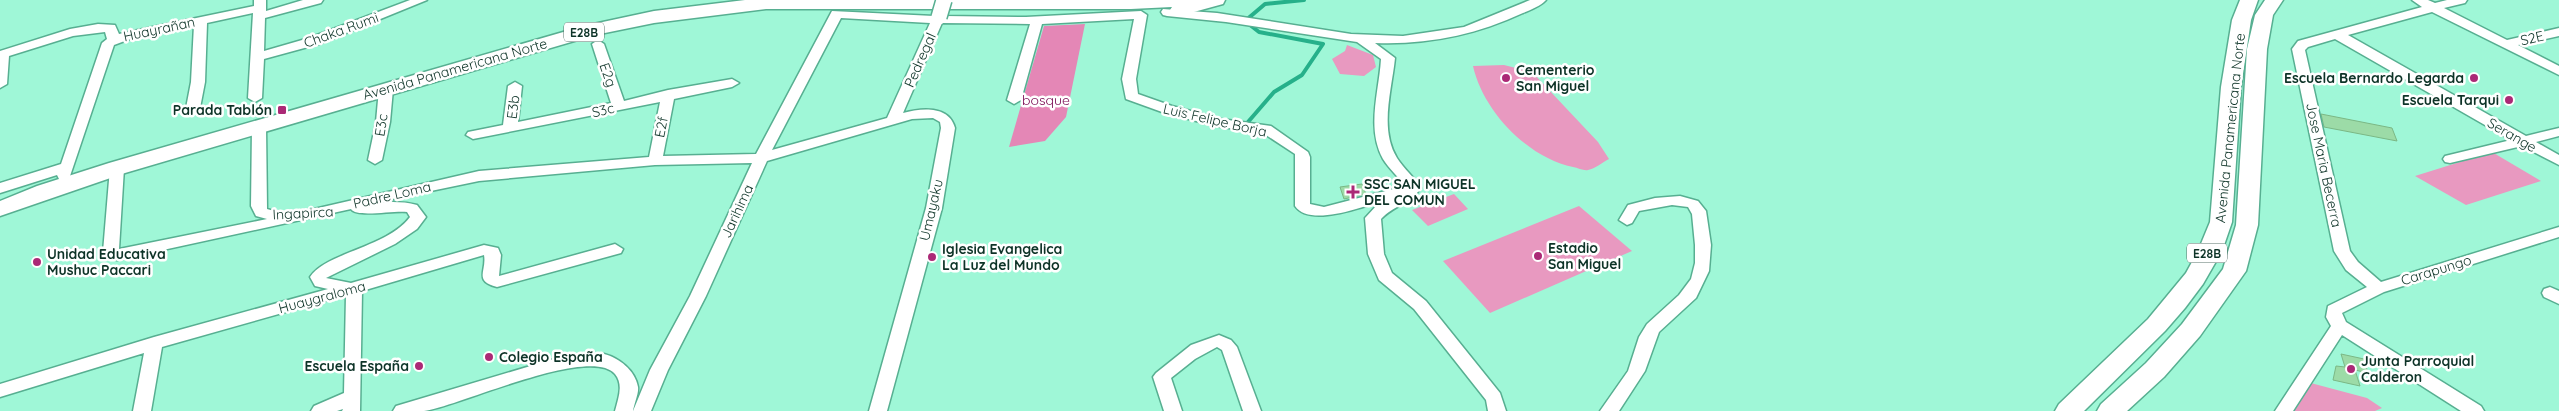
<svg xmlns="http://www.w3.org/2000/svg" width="2559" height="411" font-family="Quicksand,sans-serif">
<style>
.green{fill:#e899c0}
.forest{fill:#e487b6}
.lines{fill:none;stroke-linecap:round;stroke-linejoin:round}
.stream{stroke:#26b08a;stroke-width:4}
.building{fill:#9cdba7;stroke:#7bb885}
.minor-casing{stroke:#57af91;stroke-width:3}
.highway-casing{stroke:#57af91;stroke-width:3}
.minor{fill:#fff;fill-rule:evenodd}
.highway{fill:#fff;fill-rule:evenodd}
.minor-bridge-casing{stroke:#57af91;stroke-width:18;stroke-linecap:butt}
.minor-bridge{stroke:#fff;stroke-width:15}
.poi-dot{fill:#ab2976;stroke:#fff;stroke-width:2}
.labels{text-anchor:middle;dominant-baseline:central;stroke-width:5;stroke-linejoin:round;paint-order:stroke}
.shield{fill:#fff;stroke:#567068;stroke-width:1}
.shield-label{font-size:12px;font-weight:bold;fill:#0d3327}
.street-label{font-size:14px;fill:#0d3327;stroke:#fff}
.poi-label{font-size:14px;font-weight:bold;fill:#0d3327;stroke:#fff;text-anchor:start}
.park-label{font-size:14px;fill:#75004c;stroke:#fff}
</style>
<rect width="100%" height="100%" fill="#9ff7d7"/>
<!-- green -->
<g class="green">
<polygon points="1347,45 1373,55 1376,67 1364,76 1340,74 1332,59 1345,51"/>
<path d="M 1504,65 L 1532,72 L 1598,142 L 1609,159 C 1603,162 1595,169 1588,170 C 1584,171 1578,168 1573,167 C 1528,158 1483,111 1473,66 Z"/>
<polygon points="2492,152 2541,181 2466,205 2415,176"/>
<polygon points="1454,194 1468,209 1428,226 1412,210"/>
<polygon points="1579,206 1632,251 1490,313 1443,261"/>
<polygon points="2307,382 2367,398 2382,408 2375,411 2289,411"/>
</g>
<!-- forest -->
<polygon class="forest" points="1085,24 1066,117 1045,141 1009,147 1044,26"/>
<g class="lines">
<!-- stream -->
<polyline class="stream" points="1248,122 1274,92 1302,75 1323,44 1259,32 1245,21 1265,4 1304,0"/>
</g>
<!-- building -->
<g class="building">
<polygon points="2321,114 2392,128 2397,141 2324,127"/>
<polygon points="1362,184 1366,194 1344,199 1340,187"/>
<polygon points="2341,354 2364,359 2368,373 2355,370 2360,386 2333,380 2336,366 2345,367"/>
</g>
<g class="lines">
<defs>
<g id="minor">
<polygon points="254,0 266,0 266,11 303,0 323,0 321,3 265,18 264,51 309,38 410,0 427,0 319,44 264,59 262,98 255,102 248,98 253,13 207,23 205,82 200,108 193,112 186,108 191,82 194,25 130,39 114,45 69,179 59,179 57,175 0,193 0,183 61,164 102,43 107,39 105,32 73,36 9,56 7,84 0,88 0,51 70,29 98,24 115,25 119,34 254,6"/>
<path d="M 1530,0 L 1546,0 C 1541,6 1530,10 1523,13 C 1476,35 1427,45 1375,43 L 1395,58 C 1392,89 1379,129 1397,158 C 1404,169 1414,177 1421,188 C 1411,203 1393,206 1381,219 L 1384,254 L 1392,273 L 1426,301 L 1500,393 L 1506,411 L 1488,411 L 1486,400 L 1414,309 L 1379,280 L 1368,254 L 1365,218 L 1378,204 L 1384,201 C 1363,206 1310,228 1295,206 L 1295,154 L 1263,133 L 1215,126 L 1162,112 L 1126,99 L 1122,79 L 1134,19 L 1042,24 L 1021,100 L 1014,104 L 1007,100 L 1030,24 L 942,23 L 903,113 C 921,108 949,105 955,128 L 942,208 L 887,411 L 869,411 L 926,208 L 941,128 L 940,122 L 933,118 L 912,119 L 767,161 L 706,296 L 668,370 L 651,411 L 633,411 L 650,370 L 690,296 L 752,163 L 655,165 L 479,181 L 373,203 C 388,202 402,201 417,205 L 426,217 L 417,229 L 395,244 L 326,278 L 351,283 L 484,245 L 498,248 L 501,255 L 499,276 L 615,244 L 623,249 L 621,253 L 497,287 C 473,281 487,271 484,255 L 362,291 L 360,411 L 342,411 L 343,409 L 337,411 L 311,411 L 314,406 L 344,393 L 346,295 L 162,347 L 151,411 L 133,411 L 144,353 L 0,397 L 0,384 L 154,337 L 328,289 L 315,286 L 310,277 C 325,253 388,247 410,217 L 407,212 C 395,210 356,218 351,209 L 117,260 L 105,256 L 103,252 L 110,168 L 117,163 L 124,168 L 119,249 L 267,219 L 256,216 L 251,206 L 252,127 L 254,124 L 264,124 L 266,127 L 267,209 L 288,215 L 479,171 L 649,157 L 660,102 L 473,139 L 466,135 L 468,132 L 503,125 L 508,86 L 515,82 L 522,86 L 518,122 L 611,103 L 592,44 L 598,40 L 604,44 L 624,101 L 668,90 L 732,79 L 739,83 L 732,87 L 674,99 L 663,156 L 756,154 L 832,11 L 934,16 L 939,13 L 945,16 L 1026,17 L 1141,11 L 1147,15 L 1136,79 L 1138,94 L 1172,106 L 1221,119 L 1271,126 L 1308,152 L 1310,157 L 1310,204 L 1324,207 L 1405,186 C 1398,176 1389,169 1383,159 C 1366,128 1379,92 1381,59 L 1357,42 L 1226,22 L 1167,16 L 1163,15 L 1161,12 L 1163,9 L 1217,13 L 1351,34 L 1403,36 L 1464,27 ZM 841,18 L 930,23 L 887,118 L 772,150 Z"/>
<polygon points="2412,0 2428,0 2435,3 2447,0 2467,0 2465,3 2444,8 2507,40 2559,28 2559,36 2518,45 2559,66 2559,75 2432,12 2348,35 2526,136 2559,128 2559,136 2536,142 2559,155 2559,165 2522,146 2450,163 2445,162 2443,159 2445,156 2511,140 2335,39 2308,47 2305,50 2350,251 2358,262 2381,282 2559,227 2559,237 2384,292 2342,313 2346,322 2481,406 2484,411 2461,411 2342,335 2293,411 2275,411 2331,326 2326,317 2328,306 2367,287 2346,270 2334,251 2292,49 2298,41 2422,7"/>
<polygon points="386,85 393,89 390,122 382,160 375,164 368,160 376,122 379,89"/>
<polygon points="1680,196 1698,201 1706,211 1711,245 1709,271 1696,298 1659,332 1645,371 1619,411 1600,411 1628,371 1639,337 1647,324 1679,295 1691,279 1695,263 1695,245 1692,214 1688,207 1672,205 1639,211 1632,223 1627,225 1619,220 1628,205 1655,198"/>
<polygon points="2550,287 2559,291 2559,304 2544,297 2542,293 2544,289"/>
<polygon points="1219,335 1231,340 1237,347 1261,411 1243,411 1222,350 1217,347 1195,359 1171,378 1182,411 1164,411 1153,377 1156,373 1191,345"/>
<path d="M 604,354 C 619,358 635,370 638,387 C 639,393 634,404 633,411 L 615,411 C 618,399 624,385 615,374 C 590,345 459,406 424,411 C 414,411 403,411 393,411 L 396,406 L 564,356 Z"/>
</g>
<g id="highway">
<polygon points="745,0 1225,0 1223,4 1179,16 1172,14 1170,10 1172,7 1131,9 766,9 654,23 595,35 125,173 0,216 0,201 37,186 109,163 584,26 654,11"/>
<polygon points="2240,0 2258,0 2251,20 2241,87 2232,222 2222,251 2203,284 2185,308 2165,331 2084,411 2055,411 2059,404 2148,319 2186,273 2198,251 2210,222 2221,87 2232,20"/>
<polygon points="2265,0 2283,0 2273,15 2267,49 2258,225 2246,271 2200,336 2164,377 2127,411 2097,411 2101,404 2146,363 2182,324 2223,269 2236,225 2247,49 2255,15"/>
</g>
</defs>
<!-- minor casing -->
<use href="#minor" class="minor-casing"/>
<!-- highway casing -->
<use href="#highway" class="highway-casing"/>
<!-- minor -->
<use href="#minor" class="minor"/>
<!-- highway -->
<use href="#highway" class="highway"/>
<defs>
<polyline id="minor-bridge" points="939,17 944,0"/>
</defs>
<!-- minor-bridge casing -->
<use href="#minor-bridge" class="minor-bridge-casing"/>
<!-- minor-bridge -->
<use href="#minor-bridge" class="minor-bridge"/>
</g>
<!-- markers -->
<g class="poi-dot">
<circle cx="1506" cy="78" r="5"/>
<circle cx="2474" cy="78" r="5"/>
<circle cx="2509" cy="100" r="5"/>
<rect x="277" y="105" width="10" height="10" rx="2.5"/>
<path d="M1350.5 184.5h5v5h5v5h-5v5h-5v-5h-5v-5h5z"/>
<circle cx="1538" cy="256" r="5"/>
<circle cx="932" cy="257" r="5"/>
<circle cx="37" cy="262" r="5"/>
<circle cx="489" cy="357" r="5"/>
<circle cx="419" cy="366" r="5"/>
<circle cx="2351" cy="369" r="5"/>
</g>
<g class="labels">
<!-- shield labels -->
<g class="shield">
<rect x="564" y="22.5" width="40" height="19" rx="4"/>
<rect x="2187" y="243.5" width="40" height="19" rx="4"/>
</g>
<g class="shield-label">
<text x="584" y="32">E28B</text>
<text x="2207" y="253">E28B</text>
</g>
<!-- street labels -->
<g class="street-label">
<text transform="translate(159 29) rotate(-12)">Huayrañan</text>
<text transform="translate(341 30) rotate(-20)">Chaka Rumi</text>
<text transform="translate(2532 38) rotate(-13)">S2E</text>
<text transform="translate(920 60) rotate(-66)">Pedregal</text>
<text transform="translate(455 69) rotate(-16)">Avenida Panamericana Norte</text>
<text transform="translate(608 75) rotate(71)">E2g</text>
<text transform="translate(513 107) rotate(-83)">E3b</text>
<text transform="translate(603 110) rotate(-13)">S3c</text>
<text transform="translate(1215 120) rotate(13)">Luis Felipe Borja</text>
<text transform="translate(381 125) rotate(-81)">E3c</text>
<text transform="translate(661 127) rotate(-79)">E2f</text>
<text transform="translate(2230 128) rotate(-84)">Avenida Panamericana Norte</text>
<text transform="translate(2512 135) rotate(30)">Serange</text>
<text transform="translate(2324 165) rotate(78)">Jose Maria Becerra</text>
<text transform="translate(392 195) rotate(-13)">Padre Loma</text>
<text transform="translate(931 210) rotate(-77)">Umayaku</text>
<text transform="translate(737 211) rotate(-65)">Jarihima</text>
<text transform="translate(303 213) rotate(-3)">Ingapirca</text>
<text transform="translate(2436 270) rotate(-17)">Carapungo</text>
<text transform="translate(322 297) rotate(-15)">Huaygraloma</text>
</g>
<!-- poi labels -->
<g class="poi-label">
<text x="1516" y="70">Cementerio<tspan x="1516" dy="16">San Miguel</tspan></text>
<text x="2464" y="78" text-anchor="end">Escuela Bernardo Legarda</text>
<text x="2499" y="100" text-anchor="end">Escuela Tarqui</text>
<text x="272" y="110" text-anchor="end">Parada Tablón</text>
<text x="1364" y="184">SSC SAN MIGUEL<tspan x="1364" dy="16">DEL COMUN</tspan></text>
<text x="1548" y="248">Estadio<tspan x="1548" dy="16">San Miguel</tspan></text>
<text x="942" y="249">Iglesia Evangelica<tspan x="942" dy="16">La Luz del Mundo</tspan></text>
<text x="47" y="254">Unidad Educativa<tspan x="47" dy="16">Mushuc Paccari</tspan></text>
<text x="499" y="357">Colegio España</text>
<text x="2361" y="361">Junta Parroquial<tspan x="2361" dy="16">Calderon</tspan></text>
<text x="409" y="366" text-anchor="end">Escuela España</text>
</g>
<!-- park labels -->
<g class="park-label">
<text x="1046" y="100">bosque</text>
</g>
</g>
</svg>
